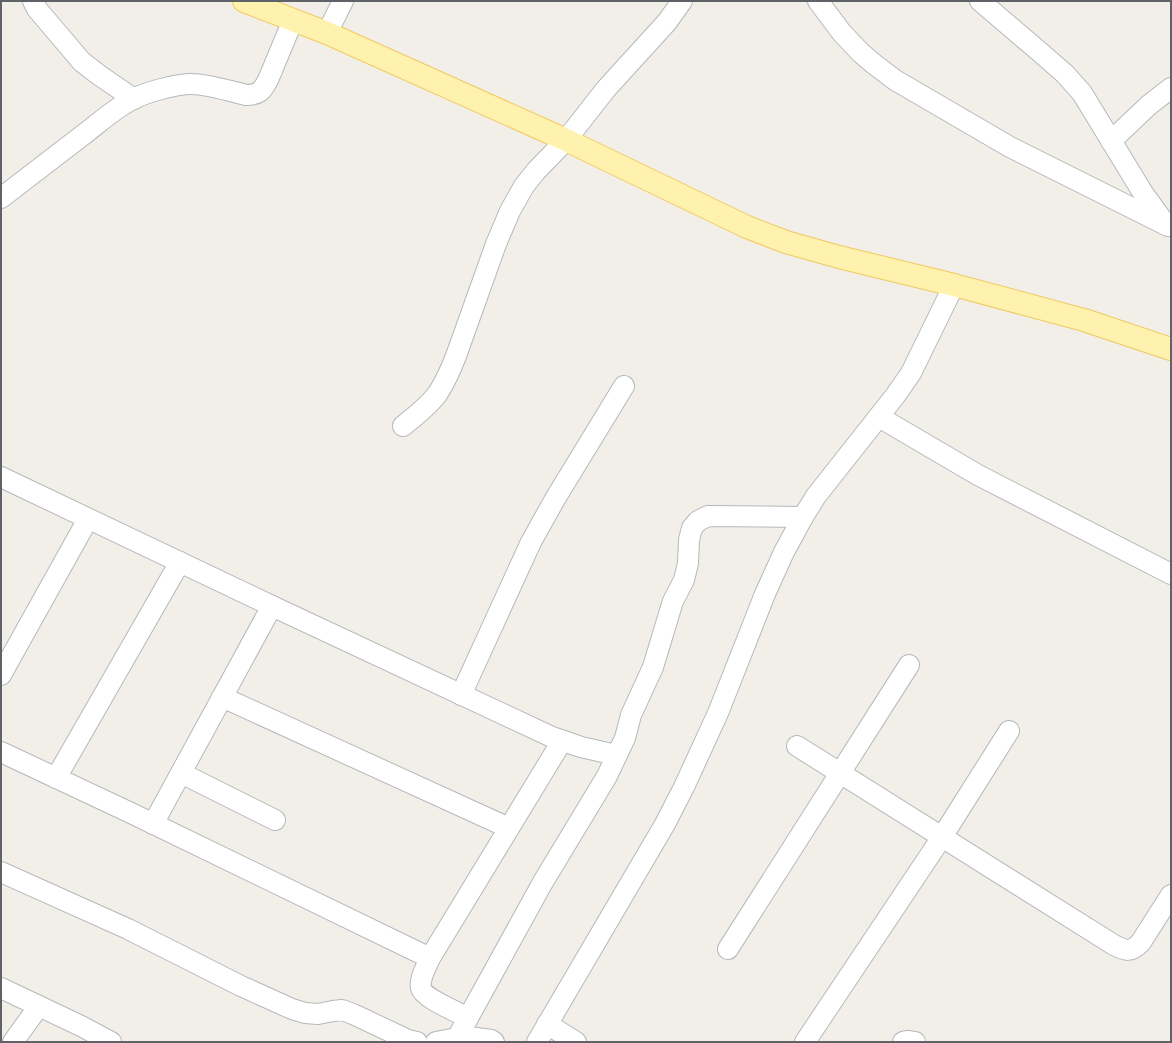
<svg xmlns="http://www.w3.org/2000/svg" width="1172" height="1043" font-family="Quicksand,sans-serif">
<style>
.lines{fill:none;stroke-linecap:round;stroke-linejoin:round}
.street-casing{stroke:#b5b8bc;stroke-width:22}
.primary-casing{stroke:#f2c960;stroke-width:24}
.street{stroke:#fff;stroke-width:20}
.primary{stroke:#fff2af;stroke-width:22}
</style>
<rect width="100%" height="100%" fill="#f1efe8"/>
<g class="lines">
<defs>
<g id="street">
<polyline points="33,1 37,9 82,62 99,75 134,99"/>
<polyline points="818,1 842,33 861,53 874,64 895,80 1010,147 1168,226"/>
<polyline points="980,1 1041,53 1065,74 1082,93 1143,193 1164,222"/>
<polyline points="327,33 343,1"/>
<polyline points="1111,141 1149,105 1171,88"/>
<path d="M 1,198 C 28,177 56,156 83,135 C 99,123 115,108 133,99 C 147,92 173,85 189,84 C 204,83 230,91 246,95 C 259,95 262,91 268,80 L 293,20"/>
<polyline points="879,417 978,475 1171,574"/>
<path d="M 403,426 C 415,416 429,406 438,393 C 445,382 451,369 456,356 L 496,244 L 510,211 L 524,186 L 536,171 L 566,140 L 606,89 L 667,22 L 682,1"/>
<polyline points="1,477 272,606 552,737 581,747 616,755"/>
<polyline points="1,675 88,519"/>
<polyline points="461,695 531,542 555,499 624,386"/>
<polyline points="222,697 509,828"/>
<path d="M 797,746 L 1114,945 C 1126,951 1131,953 1141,942 L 1171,895"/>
<polyline points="1,752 131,813 430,958"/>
<polyline points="181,773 275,820"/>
<polyline points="56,778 180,562"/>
<polyline points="153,824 272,606"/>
<polyline points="1,872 128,929 241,986 292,1009 305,1013 318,1014 333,1011 342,1010 353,1014 408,1040 417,1042"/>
<polyline points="728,949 909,665"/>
<polyline points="1,988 81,1026 111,1042"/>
<path d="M 468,1018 C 458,1012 423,998 421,988 C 419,978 427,966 430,958 L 562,741"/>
<polyline points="547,1024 576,1042"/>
<polyline points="457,1038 543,882 607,776 625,738 631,715 653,667 673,601 684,580 688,563 689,540 692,528 698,521 708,516 803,517"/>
<polyline points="13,1042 39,1006"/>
<polyline points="436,1042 457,1038 469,1037 491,1040 494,1042"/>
<polyline points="537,1042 665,824 684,787 718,713 765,594 784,552 803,517 816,496 895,396 911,373 954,285"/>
<polyline points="805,1042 942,837 1009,731"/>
<polyline points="903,1042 907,1041 915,1042"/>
</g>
<polyline id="primary" points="244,1 327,33 566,140 747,227 786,242 839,257 954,285 1084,320 1171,349"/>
</defs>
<!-- street casing -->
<use href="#street" class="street-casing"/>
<!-- primary casing -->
<use href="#primary" class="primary-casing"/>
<!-- street -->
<use href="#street" class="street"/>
<!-- primary -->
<use href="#primary" class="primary"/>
</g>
<!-- border -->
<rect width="1172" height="1043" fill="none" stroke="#5f6368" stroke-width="4"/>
</svg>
